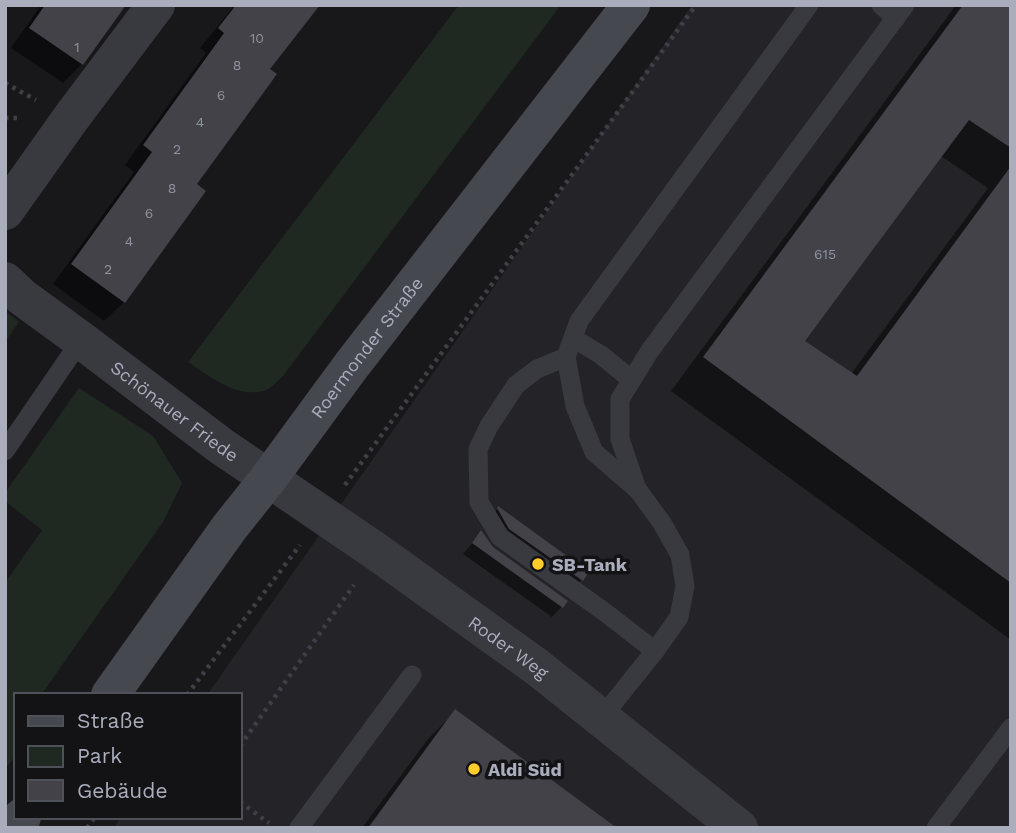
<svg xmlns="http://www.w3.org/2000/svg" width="1016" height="833" font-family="'Work Sans',sans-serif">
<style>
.built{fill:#242428}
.green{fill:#1f2922}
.shadow{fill:#0007;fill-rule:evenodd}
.building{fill:#424248}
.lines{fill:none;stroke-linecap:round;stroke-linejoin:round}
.path{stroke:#3f4047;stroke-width:4.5;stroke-dasharray:3.5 5;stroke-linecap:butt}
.lane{stroke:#393940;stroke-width:19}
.street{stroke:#393940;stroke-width:38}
.secondary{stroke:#464850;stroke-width:38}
.poi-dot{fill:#ffcc2c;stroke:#131316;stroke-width:2.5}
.labels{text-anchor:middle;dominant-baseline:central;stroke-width:7;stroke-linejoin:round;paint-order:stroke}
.number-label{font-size:14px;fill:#8f929f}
.street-label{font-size:18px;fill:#a9adbc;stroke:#131316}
.poi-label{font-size:18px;font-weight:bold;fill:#a9adbc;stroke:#131316;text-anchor:start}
</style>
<rect width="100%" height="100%" fill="#18181b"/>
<!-- built -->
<polygon class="built" points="692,5 1011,5 1011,828 114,828 121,817 240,817 240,695 207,695"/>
<!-- green -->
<g class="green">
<path d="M 459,5 L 561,5 L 283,376 C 278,380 272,388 266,390 C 238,400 209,376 188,362 Z"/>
<polygon points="5,311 19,322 5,342"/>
<polygon points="79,388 153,436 182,483 163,522 41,695 16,695 16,755 5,769 5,583 42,530 5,501 5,493"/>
</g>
<!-- shadow -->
<g class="shadow">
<polygon points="41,5 123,5 82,64 63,83 11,48"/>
<polygon points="235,5 319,5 268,70 194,185 124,302 104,321 53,284 134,172 125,165 206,53 200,48"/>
<path d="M 956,5 L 1011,5 L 1011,640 L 671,391 ZM 941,156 L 988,188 L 851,374 L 803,342 Z"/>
<polygon points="498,508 587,572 581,580 572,590 488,519"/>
<polygon points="481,533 492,548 566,602 552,617 463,554"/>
<polygon points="455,712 614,828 362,828 428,739"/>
</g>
<!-- building -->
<g class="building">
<polygon points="45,5 126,5 83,65 29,28"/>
<polygon points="236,5 320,5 270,69 277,74 197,184 206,191 125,303 71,264 152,152 143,145 224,33 218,28"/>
<polygon points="963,5 1011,5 1011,148 969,120 805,341 857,376 1011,166 1011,583 703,357"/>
<polygon points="498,506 589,572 583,581 509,529 497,508"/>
<polygon points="481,530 493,547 568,601 563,608 472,543"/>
<polygon points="455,709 617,828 368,828"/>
</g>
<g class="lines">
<!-- path -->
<g class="path">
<polyline points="5,83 36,100"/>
<polyline points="5,118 21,118"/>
<polyline points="345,485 696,5"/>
<polyline points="187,695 300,545"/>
<polyline points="240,746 354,585"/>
<polyline points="240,802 269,823"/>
<polyline points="87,828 95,817"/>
</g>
<!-- lane -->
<g class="lane">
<polyline points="881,5 896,18"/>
<polyline points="573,338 601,355 632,380"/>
<polyline points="566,357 537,369 516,385 489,426 478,449 479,502 500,537 606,613 655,651"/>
<polyline points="5,451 81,340"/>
<polyline points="637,489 620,439 620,399 649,352 905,5"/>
<polyline points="602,717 655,651 679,617 685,586 680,555 662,523 638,490 594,452 575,406 566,357 579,321 809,5"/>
<polyline points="299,828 412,675"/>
<polyline points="936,828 1011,728"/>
</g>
<!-- street -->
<g class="street">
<polyline points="5,211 71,118 156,5"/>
<path id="s1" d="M 5,281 L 22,297 L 81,340 L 221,446 L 377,552 L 537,667 L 739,828"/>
</g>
<!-- secondary -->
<g class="secondary">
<path id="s2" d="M 110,695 L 229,528 L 268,479 L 351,366 L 631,5"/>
<polyline points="14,828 22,817"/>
</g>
</g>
<!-- markers -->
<g class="poi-dot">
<circle cx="538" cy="564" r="7"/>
<circle cx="474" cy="769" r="7"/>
</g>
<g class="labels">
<!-- number labels -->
<g class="number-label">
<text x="257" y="38">10</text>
<text x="77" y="47">1</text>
<text x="237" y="65">8</text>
<text x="221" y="95">6</text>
<text x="200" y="122">4</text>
<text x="177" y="149">2</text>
<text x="172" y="188">8</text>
<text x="149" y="213">6</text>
<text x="129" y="241">4</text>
<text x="825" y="254">615</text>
<text x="108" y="269">2</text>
</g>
<!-- street labels -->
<g class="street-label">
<text stroke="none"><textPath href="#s2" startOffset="432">Roermonder Straße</textPath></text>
<text stroke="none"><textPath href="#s1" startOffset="214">Schönauer Friede</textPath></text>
<text stroke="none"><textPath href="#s1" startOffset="623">Roder Weg</textPath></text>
</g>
<!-- poi labels -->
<g class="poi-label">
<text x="552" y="564">SB-Tank</text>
<text x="488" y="769">Aldi Süd</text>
</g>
</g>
<!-- border -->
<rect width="1016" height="833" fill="none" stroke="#a9adbc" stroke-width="14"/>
<!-- legend -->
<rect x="14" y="693" width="228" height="126" fill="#131316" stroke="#4f5158" stroke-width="2"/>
<rect x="28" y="716" width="35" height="10" fill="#464850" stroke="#4f5158" stroke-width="2"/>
<text x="77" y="728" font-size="21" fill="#a9adbc">Straße</text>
<rect x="28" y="746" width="35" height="21" fill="#1f2922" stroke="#4f5158" stroke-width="2"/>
<text x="77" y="763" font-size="21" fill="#a9adbc">Park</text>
<rect x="28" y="780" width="35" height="21" fill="#424248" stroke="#4f5158" stroke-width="2"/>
<text x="77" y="798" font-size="21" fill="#a9adbc">Gebäude</text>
</svg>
